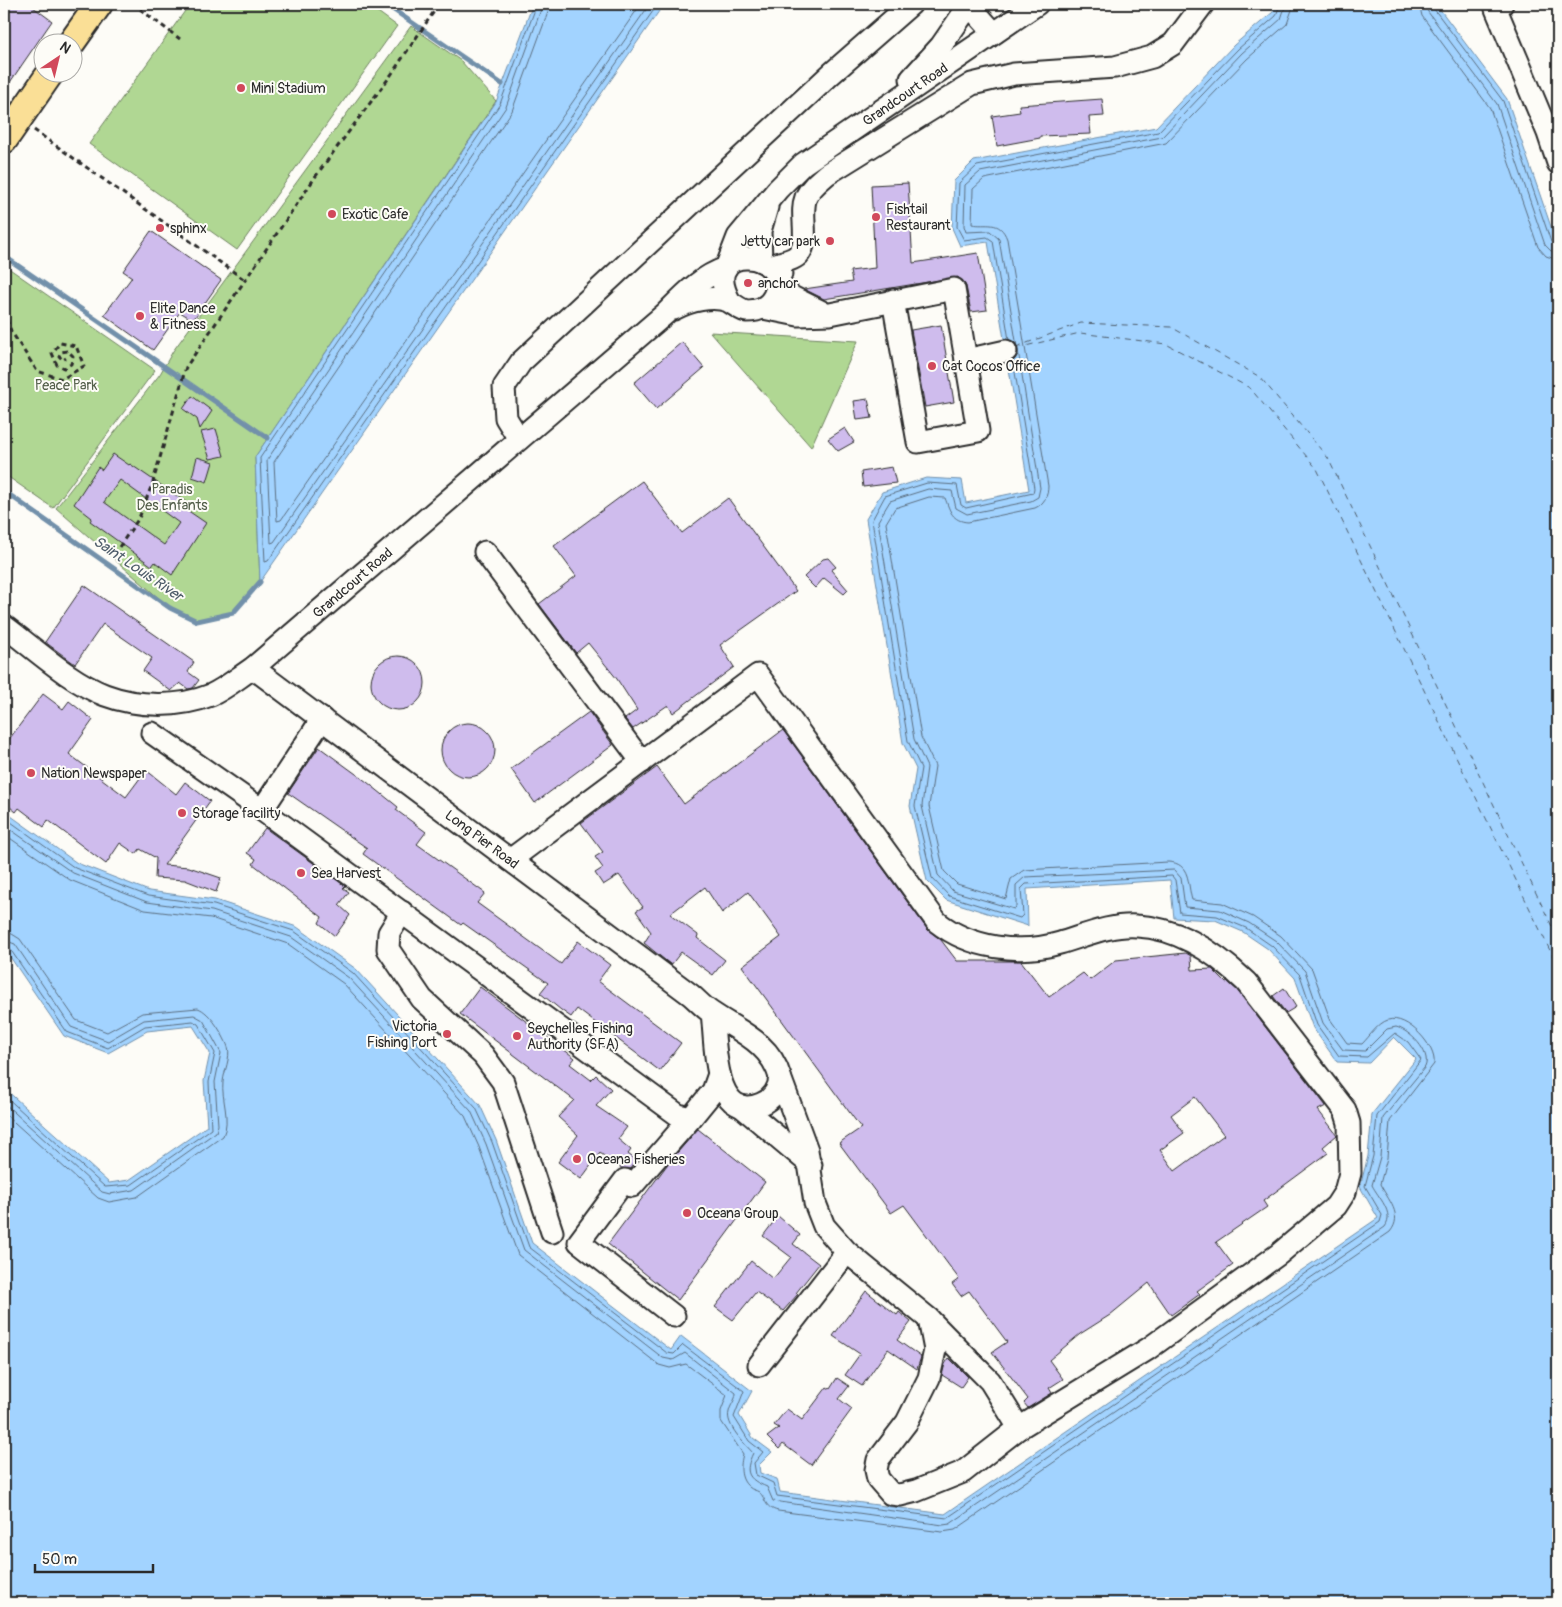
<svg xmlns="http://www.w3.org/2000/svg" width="1562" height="1607" font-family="Pangolin,sans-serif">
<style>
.green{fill:#b0d793;stroke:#6e815f}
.water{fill:#a2d3ff;stroke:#7290aa}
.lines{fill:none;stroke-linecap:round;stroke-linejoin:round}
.shore{stroke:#5b6e80;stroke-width:1}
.stream{stroke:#7290aa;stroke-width:5}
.ferry{stroke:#4f5d6b;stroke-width:1;stroke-dasharray:6 5;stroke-linecap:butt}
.building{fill:#cfbced;stroke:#2b2b2b;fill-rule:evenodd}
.minor-casing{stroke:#2b2b2b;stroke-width:25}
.major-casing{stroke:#2b2b2b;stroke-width:30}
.path{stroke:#2b2b2b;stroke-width:3;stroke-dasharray:5 4;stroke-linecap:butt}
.minor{stroke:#fdfcf7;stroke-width:21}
.major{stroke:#fadf96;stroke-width:26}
.poi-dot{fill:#d1495b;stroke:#fdfcf7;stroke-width:2}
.labels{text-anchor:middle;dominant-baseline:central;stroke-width:4;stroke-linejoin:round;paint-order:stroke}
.poi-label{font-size:14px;fill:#2b2b2b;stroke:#fdfcf7;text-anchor:start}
.street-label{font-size:14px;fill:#2b2b2b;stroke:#fdfcf7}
.park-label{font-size:14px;fill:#535f4a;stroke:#fdfcf7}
.water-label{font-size:15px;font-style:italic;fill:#4f5d6b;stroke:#fdfcf7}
</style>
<rect width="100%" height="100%" fill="#fdfcf7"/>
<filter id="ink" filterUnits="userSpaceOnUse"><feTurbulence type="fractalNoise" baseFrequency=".02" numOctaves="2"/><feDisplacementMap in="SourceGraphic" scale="10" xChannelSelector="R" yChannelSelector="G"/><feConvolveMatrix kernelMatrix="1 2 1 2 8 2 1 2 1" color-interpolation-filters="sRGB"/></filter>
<g filter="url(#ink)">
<!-- green -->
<g class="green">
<polygon points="190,4 367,4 397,26 237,250 89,144"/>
<polygon points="411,26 461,61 496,101 255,457 260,582 233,613 197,621 170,608 56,508 160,374 173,351"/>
<polygon points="4,265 155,370 53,508 4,474"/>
<polygon points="710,332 858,341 811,447"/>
</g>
<!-- water -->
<g class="water">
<polygon points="533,4 664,4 260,582 255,457 496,102"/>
<polygon points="1276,4 1436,4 1507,99 1558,247 1558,1603 4,1603 4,1088 109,1183 129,1180 207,1126 204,1081 210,1053 193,1026 147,1031 108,1053 64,1036 4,948 4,811 77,863 149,891 215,900 297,927 356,969 480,1105 496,1140 532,1243 671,1350 681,1336 752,1391 739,1415 753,1438 772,1452 759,1465 760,1473 777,1479 780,1492 945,1514 1378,1218 1360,1187 1368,1156 1372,1114 1416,1059 1394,1037 1369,1063 1337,1062 1313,1028 1295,978 1268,949 1243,932 1215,920 1174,918 1170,880 1027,889 1028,926 946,900 927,881 910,806 916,769 903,743 866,519 882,492 926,478 962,480 966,503 1029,490 988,242 960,246 952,228 954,181 974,161 1156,127 1234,45 1273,12"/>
</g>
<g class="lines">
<!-- shore -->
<g class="shore">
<polyline points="537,4 500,104 260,458 265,562 268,561 658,4"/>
<polyline points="543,4 506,107 267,460 271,543 274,542 650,4"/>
<polyline points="551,4 512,111 274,462 277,521 281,520 641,4"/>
<polyline points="1419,4 1422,16 1490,108 1538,247 1546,256 1558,260"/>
<polyline points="1426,4 1428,12 1497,104 1545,245 1551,251 1558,252"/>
<polyline points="1433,4 1434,9 1503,101 1551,242 1558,246"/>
<polyline points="1009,340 993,241 987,237 964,240 957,227 959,183 977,166 1158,132 1238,49 1276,16 1280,4"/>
<polyline points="1017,347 999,239 990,231 966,232 964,226 965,185 980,172 1162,137 1242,53 1281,19 1286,4"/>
<polyline points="4,817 75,868 148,896 214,905 294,931 353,973 476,1108 492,1142 529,1247 667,1353 674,1354 683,1345 744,1391 734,1417 749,1441 763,1452 754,1463 756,1475 773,1483 777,1496 947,1518 1380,1222 1382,1215 1365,1186 1373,1156 1377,1116 1421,1060 1408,1042 1395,1033 1367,1057 1339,1056 1317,1025 1300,975 1272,946 1246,928 1217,916 1180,913 1175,880 1172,876 1026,884 1021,889 1023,915 1020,918 949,896 932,878 915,806 921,768 908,741 872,520 885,496 927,483 957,485 961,505 966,508 1033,493 1034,488 1013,360"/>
<path d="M 4,825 L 73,873 L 147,902 L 212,911 L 291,937 L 349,978 L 471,1111 L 486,1144 L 524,1250 L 663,1358 L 673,1360 L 685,1353 L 736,1393 C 736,1400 730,1405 729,1412 C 725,1425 745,1444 753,1453 C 744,1472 747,1479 767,1487 L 773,1501 L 943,1525 L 950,1524 L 1385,1227 C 1395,1213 1378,1197 1372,1185 L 1380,1157 L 1383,1118 L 1425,1067 C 1432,1052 1409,1030 1396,1027 L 1387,1029 L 1365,1051 L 1343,1050 L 1323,1023 L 1305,971 L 1276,941 L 1249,923 L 1220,910 L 1185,907 L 1181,878 L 1174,870 L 1025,877 L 1016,885 L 1016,907 L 1014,909 L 953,891 L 938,875 L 922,806 L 927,767 L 914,739 L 878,521 L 890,501 L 928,489 L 952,491 L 956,508 L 967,514 L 1031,501 L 1038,497 L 1040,488 L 1018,350"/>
<path d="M 4,834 L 70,880 L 145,910 L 211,918 L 288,944 L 344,984 L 465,1116 L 479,1147 L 518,1255 L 659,1365 L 670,1368 L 686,1364 L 727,1395 L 721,1411 L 721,1421 L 743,1454 C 740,1465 739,1479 749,1487 C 752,1490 756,1490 759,1492 C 767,1499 763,1507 778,1511 L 942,1532 L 955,1530 L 1390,1232 C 1404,1215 1388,1200 1380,1184 L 1387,1158 L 1390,1121 L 1434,1064 C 1437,1047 1407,1014 1388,1020 C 1378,1023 1370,1036 1362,1044 L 1347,1043 L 1330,1019 L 1312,969 L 1281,936 L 1253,917 L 1222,903 L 1192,900 C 1187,883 1191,863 1168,862 L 1024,870 L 1011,879 L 1006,899 L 957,884 L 944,871 L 929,806 L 935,766 L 921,737 L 886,523 L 895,508 L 929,497 L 945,498 C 950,511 952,521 968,522 L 1035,508 C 1044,504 1048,496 1048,486 L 1007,239 C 1000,219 986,227 972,224 L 973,189 L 984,179 L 1166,143 L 1247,59 L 1287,24 L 1294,4"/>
<path d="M 4,932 L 12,934 L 20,939 L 76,1020 L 107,1032 L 142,1013 L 198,1008 C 210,1012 223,1034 228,1047 C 231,1058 224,1071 223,1082 C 221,1099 231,1119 223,1136 L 137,1197 L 109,1202 L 98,1198 L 4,1113"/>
<polyline points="4,940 15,944 71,1027 108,1041 144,1020 194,1015 203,1020 221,1053 215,1082 218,1125 216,1132 134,1190 110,1194 102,1192 4,1103"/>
<polyline points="4,946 10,949 67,1032 108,1048 145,1026 193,1021 198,1024 215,1053 209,1082 211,1129 131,1185 105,1187 4,1095"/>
</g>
<!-- stream -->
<g class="stream">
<polyline points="385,4 502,84"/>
<polyline points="4,256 268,438"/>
<polyline points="4,491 170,608 197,621 233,613 260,582"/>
</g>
<!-- ferry -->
<g class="ferry">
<polyline points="1016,347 1081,323 1171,327 1260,377 1328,458 1558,939"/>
<polyline points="1017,348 1080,333 1166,344 1250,388 1317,469 1558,967"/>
</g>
</g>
<!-- building -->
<g class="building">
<polygon points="4,4 29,4 52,21 4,91"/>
<polygon points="1102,99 1104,116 1089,117 1091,134 1040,136 1040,138 997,146 992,116 1020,112 1019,105"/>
<polygon points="908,183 913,263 978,253 987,310 971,312 966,286 958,277 824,299 804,289 852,282 850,271 875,268 871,185"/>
<polygon points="151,231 221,280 193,320 180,312 153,350 104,315 132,277 123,271"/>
<polygon points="941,325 954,402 925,407 911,330"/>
<polygon points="682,342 704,368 656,409 634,383"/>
<polygon points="192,396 212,411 200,429 197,419 183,409"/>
<polygon points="868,399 872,418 857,420 854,401"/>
<polygon points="845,428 854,442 838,451 828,439"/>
<polygon points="216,429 224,456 210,459 201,432"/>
<path d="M 113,454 L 129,465 L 130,464 L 190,505 L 187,510 L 206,523 L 172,575 L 155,562 L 152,566 L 126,547 L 90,521 L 92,518 L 74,504 L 98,467 L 102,470 ZM 120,480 L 179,523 L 164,545 L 104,502 Z"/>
<polygon points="197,457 213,462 207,482 192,477"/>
<polygon points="892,467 896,483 863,487 861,472"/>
<polygon points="642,481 682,533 728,498 796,591 720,645 734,667 673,713 668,705 633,729 625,719 637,710 617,679 588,643 576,653 539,604 576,576 554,546"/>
<polygon points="828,558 836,567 831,570 848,590 844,594 824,578 815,588 804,577 823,559"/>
<polygon points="84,585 194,662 188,672 199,680 193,688 188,689 180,683 171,691 143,671 152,658 103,624 75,664 45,642"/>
<circle cx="398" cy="683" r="27"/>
<polygon points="43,694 63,709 69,701 93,720 69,754 126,797 146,770 176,794 185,782 210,801 164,865 189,867 221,878 216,892 185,880 155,878 156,858 140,849 136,854 120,843 106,864 48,820 44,827 19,808 16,812 4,802 4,746"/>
<polygon points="589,712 613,745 535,803 511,769"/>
<circle cx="468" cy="750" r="27"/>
<path d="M 783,730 L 927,929 L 941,940 L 957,961 L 1021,961 L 1049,997 L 1083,973 L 1090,980 L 1116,960 L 1186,953 L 1191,956 L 1192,970 L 1212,969 L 1226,983 L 1228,982 L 1237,990 L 1326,1106 L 1318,1110 L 1337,1135 L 1323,1147 L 1328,1153 L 1263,1201 L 1267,1207 L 1216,1242 L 1233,1265 L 1197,1291 L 1200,1294 L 1171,1315 L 1149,1283 L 1110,1315 L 1080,1334 L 1049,1360 L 1063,1379 L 1049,1388 L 1052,1393 L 1028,1408 L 1024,1403 L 1028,1399 L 992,1352 L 1007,1342 L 969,1291 L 961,1296 L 952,1284 L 959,1279 L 904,1205 L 891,1213 L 839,1143 L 861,1128 L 742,966 L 781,937 L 748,892 L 722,913 L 705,887 L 670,914 L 698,935 L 697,938 L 725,960 L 713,975 L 681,952 L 671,965 L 644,943 L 651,932 L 636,911 L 643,907 L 619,875 L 603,885 L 595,873 L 603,868 L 595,857 L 603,852 L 581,823 L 657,767 L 684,804 ZM 1195,1097 L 1224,1135 L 1175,1171 L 1160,1150 L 1184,1133 L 1171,1115 Z"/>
<polygon points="319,747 367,782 398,807 396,810 426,832 417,844 485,893 477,903 561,964 578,941 610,965 598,981 681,1043 660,1071 577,1009 571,1017 561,1010 540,993 548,983 463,923 461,925 363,854 367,848 288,793"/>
<polygon points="265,828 345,886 343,888 349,892 339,905 350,915 335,936 319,923 322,917 253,864 256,859 247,853"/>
<polygon points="480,987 575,1058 570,1064 591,1080 596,1075 611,1089 596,1106 627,1127 618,1139 631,1150 628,1154 636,1160 630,1169 621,1168 600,1153 581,1179 558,1162 578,1135 558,1117 574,1100 460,1014"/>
<polygon points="1284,988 1296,1007 1286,1013 1273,996"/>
<polygon points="698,1129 765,1182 678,1300 608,1244 670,1161"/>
<polygon points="778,1216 800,1235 793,1244 819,1264 796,1293 798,1294 783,1311 756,1292 733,1320 715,1307 751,1261 773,1279 791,1257 763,1236"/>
<polygon points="866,1291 897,1315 899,1312 911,1322 897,1340 921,1357 917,1369 888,1349 862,1386 845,1375 860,1354 833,1336"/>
<polygon points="949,1358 968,1377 961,1387 942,1375 945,1364"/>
<polygon points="837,1378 849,1386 839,1399 852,1409 811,1465 783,1444 779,1449 767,1437 779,1428 774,1425 787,1409 802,1420 827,1387 830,1389"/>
</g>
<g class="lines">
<defs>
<g id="minor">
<polyline points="968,4 994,33"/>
<polyline points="1502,4 1496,9 1548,133 1558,163"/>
<polyline points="911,79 941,46 970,4"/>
<polyline points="761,261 760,231 767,207"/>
<path d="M 769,266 C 777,263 792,261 798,255 C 811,240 799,215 806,197 C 810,188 819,181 827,174 L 972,84 L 1014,74 L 1115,67 L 1152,57 L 1173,44 L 1203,4"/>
<polyline points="781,274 776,281 792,297 822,312"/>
<polyline points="763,308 798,315 830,314 954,289 978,431 918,442 893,300"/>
<path d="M 674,309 C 689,301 712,295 728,301 C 734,304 739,309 746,311 C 758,311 768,308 774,296 C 796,250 696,239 730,302"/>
<polyline points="966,360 1006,351"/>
<polyline points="519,439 506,418 504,387 521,362 831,74 911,4"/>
<polyline points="485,552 642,762"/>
<path id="s1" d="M 4,626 C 34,648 70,682 105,695 C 137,707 179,708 211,695 C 225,689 239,677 253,668 L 665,314 C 684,295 700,277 726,268 L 738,237 L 778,189 L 803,164 L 1037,4"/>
<path id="s2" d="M 253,668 L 691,995 C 698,1001 704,1008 712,1013 C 738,1031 770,1042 780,1077 C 779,1089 773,1099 761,1104 C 712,1124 716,1040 712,1013"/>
<polyline points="322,719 262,810 678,1115 691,1118 713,1091 719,1074"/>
<polyline points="152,733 262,810"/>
<path d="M 510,860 L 758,675 L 937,922 C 970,948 1019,955 1060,943 C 1084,936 1111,924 1137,926 C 1179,928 1217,954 1246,982 L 1345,1110 L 1349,1123 L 1350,1173 L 1345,1192 L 1336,1206 L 1279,1254 L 1148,1349 L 1019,1428 L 963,1472 L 916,1491 L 900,1495 L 891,1494 L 878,1479 L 876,1470 L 878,1460 L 907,1422 L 929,1378 L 935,1350 L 929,1319"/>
<polyline points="402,912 389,933 388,949 422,999 483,1055 503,1082 552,1232"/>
<polyline points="780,1077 807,1150 815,1203 824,1226 847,1252 929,1319 978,1369 990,1381 1019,1428"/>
<polyline points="741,1106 811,1165"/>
<polyline points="674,1316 579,1242 625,1180 632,1186 691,1118"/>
<polyline points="759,1365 847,1252"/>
</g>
<g id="major">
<polyline points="72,42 99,4"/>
<polyline points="4,140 51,72"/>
</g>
</defs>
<!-- minor casing -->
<use href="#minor" class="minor-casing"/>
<!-- major casing -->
<use href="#major" class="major-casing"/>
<!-- path -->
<g class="path">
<polyline points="133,4 180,39"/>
<polyline points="34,130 245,280"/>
<polyline points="4,311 11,331 37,371 62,379 84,366 76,346 60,343 52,353 57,365 64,368 71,364 73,356 68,351 61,352 59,356 63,360 66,358"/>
<polyline points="119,547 139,518 153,482 186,367 318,173 391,75 439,4"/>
</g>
<!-- minor -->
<use href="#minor" class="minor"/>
<!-- major -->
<use href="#major" class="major"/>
</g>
</g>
<!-- markers -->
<g class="poi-dot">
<circle cx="241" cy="88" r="5"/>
<circle cx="332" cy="214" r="5"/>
<circle cx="876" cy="217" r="5"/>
<circle cx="160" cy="228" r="5"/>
<circle cx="830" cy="241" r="5"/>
<circle cx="748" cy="283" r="5"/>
<circle cx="140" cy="316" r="5"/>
<circle cx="932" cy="366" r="5"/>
<circle cx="31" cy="773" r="5"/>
<circle cx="182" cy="813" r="5"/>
<circle cx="301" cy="873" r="5"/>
<circle cx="447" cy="1034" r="5"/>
<circle cx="517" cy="1036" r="5"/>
<circle cx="577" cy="1159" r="5"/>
<circle cx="687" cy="1213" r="5"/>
</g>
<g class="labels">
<!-- poi labels -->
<g class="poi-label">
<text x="251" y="88">Mini Stadium</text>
<text x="886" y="209">Fishtail<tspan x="886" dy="16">Restaurant</tspan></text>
<text x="342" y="214">Exotic Cafe</text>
<text x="170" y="228">sphinx</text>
<text x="820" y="241" text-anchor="end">Jetty car park</text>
<text x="758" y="283">anchor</text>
<text x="150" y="308">Elite Dance<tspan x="150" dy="16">&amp; Fitness</tspan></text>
<text x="942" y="366">Cat Cocos Office</text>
<text x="41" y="773">Nation Newspaper</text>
<text x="192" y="813">Storage facility</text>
<text x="311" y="873">Sea Harvest</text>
<text x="437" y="1026" text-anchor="end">Victoria<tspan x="437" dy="16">Fishing Port</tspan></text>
<text x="527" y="1028">Seychelles Fishing<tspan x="527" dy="16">Authority (SFA)</tspan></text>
<text x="587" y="1159">Oceana Fisheries</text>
<text x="697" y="1213">Oceana Group</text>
</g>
<!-- street labels -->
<g class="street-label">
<text stroke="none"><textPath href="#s1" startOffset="1156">Grandcourt Road</textPath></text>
<text stroke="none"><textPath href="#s1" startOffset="412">Grandcourt Road</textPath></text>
<text stroke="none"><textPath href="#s2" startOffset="286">Long Pier Road</textPath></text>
</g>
<!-- park labels -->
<g class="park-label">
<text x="66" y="385">Peace Park</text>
<text x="172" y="489">Paradis<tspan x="172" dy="16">Des Enfants</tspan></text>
</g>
<!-- water labels -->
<g class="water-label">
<text transform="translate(138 569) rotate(34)">Saint Louis River</text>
</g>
</g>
<!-- margin -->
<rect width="1562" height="1607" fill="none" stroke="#fdfcf7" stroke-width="20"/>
<rect x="10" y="10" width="1542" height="1587" fill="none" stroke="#2b2b2b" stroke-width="2" filter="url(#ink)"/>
<!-- north arrow -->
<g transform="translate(58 58) rotate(35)"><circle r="24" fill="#fdfcf7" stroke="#a9a8a5"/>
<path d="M0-4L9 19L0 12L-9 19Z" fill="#d1495b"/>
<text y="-8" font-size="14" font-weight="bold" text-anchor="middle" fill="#2b2b2b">N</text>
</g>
<!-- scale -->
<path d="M35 1564v8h118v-8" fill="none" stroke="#2b2b2b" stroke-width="2.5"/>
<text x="42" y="1564" font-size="15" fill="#2b2b2b" stroke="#fdfcf7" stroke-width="4" paint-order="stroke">50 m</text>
</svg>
